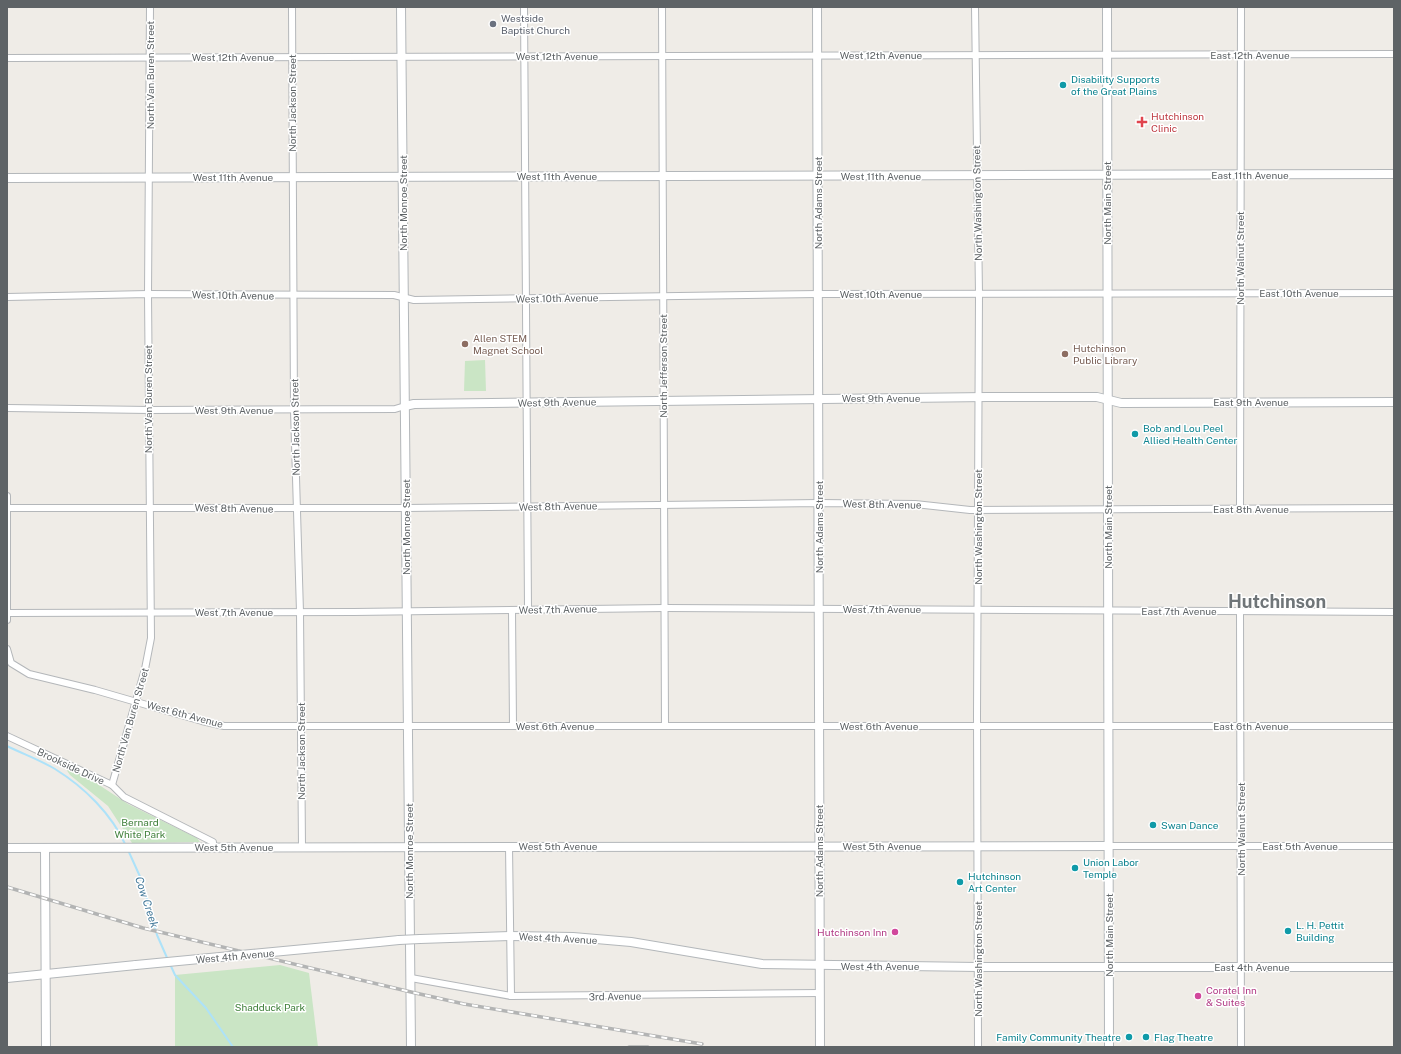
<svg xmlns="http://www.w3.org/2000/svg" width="1401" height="1054" font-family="'Public Sans',sans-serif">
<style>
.green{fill:#cae5c5}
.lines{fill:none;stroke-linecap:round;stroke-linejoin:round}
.stream{stroke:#ade2f9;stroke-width:2}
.street-casing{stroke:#b4b7ba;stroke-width:8}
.secondary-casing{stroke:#b3b7ba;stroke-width:10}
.street{stroke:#fff;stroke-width:6}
.secondary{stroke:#fff;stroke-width:8}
.rail-casing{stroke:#b3b4b4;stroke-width:3.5}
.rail{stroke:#fff;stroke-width:2;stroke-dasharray:6;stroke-linecap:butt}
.secondary-bridge-casing{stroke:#b3b7ba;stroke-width:10;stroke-linecap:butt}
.secondary-bridge{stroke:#fff;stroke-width:8}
.worship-dot{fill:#6b7280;stroke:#fff;stroke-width:1.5}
.culture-dot{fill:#0f9aa8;stroke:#fff;stroke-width:1.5}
.health-dot{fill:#e0444e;stroke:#fff;stroke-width:1.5}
.education-dot{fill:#8d6e63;stroke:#fff;stroke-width:1.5}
.hotel-dot{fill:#d1479c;stroke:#fff;stroke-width:1.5}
.labels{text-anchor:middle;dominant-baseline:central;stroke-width:3;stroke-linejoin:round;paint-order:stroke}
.worship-label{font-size:10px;fill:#5b616d;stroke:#fff;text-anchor:start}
.street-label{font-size:10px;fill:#5e6366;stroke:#fff}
.culture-label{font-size:10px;fill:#0d838f;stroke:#fff;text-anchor:start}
.health-label{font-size:10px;fill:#be3a42;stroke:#fff;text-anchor:start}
.education-label{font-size:10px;fill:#785e54;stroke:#fff;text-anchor:start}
.park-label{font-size:10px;fill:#40803b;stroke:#fff}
.hotel-label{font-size:10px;fill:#b23c85;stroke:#fff;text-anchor:end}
.water-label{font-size:11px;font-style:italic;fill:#43799a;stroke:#fff}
.town-label{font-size:18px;font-weight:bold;fill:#6f7578;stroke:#fff}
</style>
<rect width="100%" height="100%" fill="#efece7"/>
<!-- green -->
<g class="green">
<polygon points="485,360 486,391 464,391 465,361"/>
<polygon points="66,769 87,777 128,804 197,838 200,842 132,843 108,806 70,775"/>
<polygon points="280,965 309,973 318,1047 175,1047 175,975"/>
</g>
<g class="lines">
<!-- stream -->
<g class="stream">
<path d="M 7,746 C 23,754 40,760 55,769 C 84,787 112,814 126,846"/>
<polyline points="128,850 142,881 157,935 168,960"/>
<polyline points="170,964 175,975 206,1008 233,1047"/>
</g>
<defs>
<g id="street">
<polyline points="292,7 294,410 300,612 302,847"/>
<polyline points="524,7 528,609"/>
<polyline points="662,7 665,726"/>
<polyline points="975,7 979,294 977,715 978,1047"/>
<polyline points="7,58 1394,54"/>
<polyline points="7,297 148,294 394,295 414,300 818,294 1394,293"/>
<polyline points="7,408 149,410 395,409 405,406"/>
<polyline points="7,496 7,620"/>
<polyline points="7,508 406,508 819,503 915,504 970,510 1394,508"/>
<polyline points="1240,509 1241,7"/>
<polyline points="512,610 513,726"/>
<polyline points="1240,611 1241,1047"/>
<polyline points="7,613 354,612 665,608 1394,612"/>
<polyline points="7,649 11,663 29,674 95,690 202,721 224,726 1394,726"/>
<polyline points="7,736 112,785 124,797 213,842 213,847"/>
<polyline points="112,785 145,669 151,638 148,294 150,7"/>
<polyline points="509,846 511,996"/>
<polyline points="1109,846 1394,846"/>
<polyline points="411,978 511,996 820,993"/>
</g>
<g id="secondary">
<polyline points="401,7 411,1047"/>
<polyline points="817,7 820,1047"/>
<polyline points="1107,7 1109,1047"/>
<polyline points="7,178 1394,174"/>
<polyline points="405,406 414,404 987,397 1097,397 1121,403 1394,402"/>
<polyline points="7,848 1109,846"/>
<polyline points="45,848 46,1047"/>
<polyline points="420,939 510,936 573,937 631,942 762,964 978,967 1394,967"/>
<polyline points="379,942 399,940"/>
<polyline points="7,978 136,965"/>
</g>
</defs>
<!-- street casing -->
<use href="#street" class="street-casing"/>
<!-- secondary casing -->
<use href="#secondary" class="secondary-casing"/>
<!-- street -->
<use href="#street" class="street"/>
<!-- secondary -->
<use href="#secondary" class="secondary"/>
<defs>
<g id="rail">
<polyline points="7,887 143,928 411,992 464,1004 702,1044"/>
<polyline points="629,1047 648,1047"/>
</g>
</defs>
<!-- rail casing -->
<use href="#rail" class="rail-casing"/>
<!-- rail -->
<use href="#rail" class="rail"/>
<defs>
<g id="secondary-bridge">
<polyline points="399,940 420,939"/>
<polyline points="136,965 379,942"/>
</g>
</defs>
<!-- secondary-bridge casing -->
<use href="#secondary-bridge" class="secondary-bridge-casing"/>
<!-- secondary-bridge -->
<use href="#secondary-bridge" class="secondary-bridge"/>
</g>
<!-- markers -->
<circle class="worship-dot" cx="493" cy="24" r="4"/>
<g class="culture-dot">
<circle cx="1063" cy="85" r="4"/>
<circle cx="1135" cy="434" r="4"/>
<circle cx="1153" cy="825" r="4"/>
<circle cx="1075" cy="868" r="4"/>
<circle cx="960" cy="882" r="4"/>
<circle cx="1288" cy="931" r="4"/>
<circle cx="1129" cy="1037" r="4"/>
<circle cx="1146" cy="1037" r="4"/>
</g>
<path class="health-dot" d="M1140 116h4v4h4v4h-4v4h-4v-4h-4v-4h4z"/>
<g class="education-dot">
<circle cx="465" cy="344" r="4"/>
<circle cx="1065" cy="354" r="4"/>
</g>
<g class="hotel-dot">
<circle cx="895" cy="932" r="4"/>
<circle cx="1198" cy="996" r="4"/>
</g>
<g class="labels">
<!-- worship labels -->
<g class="worship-label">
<text x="501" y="18">Westside<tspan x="501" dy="12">Baptist Church</tspan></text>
</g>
<!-- street labels -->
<g class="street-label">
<text x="881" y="55">West 12th Avenue</text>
<text x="1250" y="55">East 12th Avenue</text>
<text x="557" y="56">West 12th Avenue</text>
<text x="233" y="57">West 12th Avenue</text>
<text transform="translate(150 75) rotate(-90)">North Van Buren Street</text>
<text transform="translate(292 103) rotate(-90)">North Jackson Street</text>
<text x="1250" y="175">East 11th Avenue</text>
<text x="557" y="176">West 11th Avenue</text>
<text x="881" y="176">West 11th Avenue</text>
<text x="233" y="177">West 11th Avenue</text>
<text transform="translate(403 203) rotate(-90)">North Monroe Street</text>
<text transform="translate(818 203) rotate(-90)">North Adams Street</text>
<text transform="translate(977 203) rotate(-91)">North Washington Street</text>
<text transform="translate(1107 203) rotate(-90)">North Main Street</text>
<text transform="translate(1240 258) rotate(-90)">North Walnut Street</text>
<text x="1299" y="293">East 10th Avenue</text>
<text x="881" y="294">West 10th Avenue</text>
<text transform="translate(233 295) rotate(1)">West 10th Avenue</text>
<text transform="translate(557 298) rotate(-1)">West 10th Avenue</text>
<text transform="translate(663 366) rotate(-90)">North Jefferson Street</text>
<text x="881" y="398">West 9th Avenue</text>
<text transform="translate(148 399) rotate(-90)">North Van Buren Street</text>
<text transform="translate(557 402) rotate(-1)">West 9th Avenue</text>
<text x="1251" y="402">East 9th Avenue</text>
<text x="234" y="410">West 9th Avenue</text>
<text transform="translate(295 427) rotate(-91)">North Jackson Street</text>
<text transform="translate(882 504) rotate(1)">West 8th Avenue</text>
<text transform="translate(558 506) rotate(-1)">West 8th Avenue</text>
<text transform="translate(234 508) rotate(1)">West 8th Avenue</text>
<text x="1251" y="509">East 8th Avenue</text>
<text transform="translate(406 527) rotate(-90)">North Monroe Street</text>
<text transform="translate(819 527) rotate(-90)">North Adams Street</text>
<text transform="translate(978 527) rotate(-90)">North Washington Street</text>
<text transform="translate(1108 527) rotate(-90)">North Main Street</text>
<text transform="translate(558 609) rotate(-1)">West 7th Avenue</text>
<text x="882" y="609">West 7th Avenue</text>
<text x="1179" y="611">East 7th Avenue</text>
<text x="234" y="612">West 7th Avenue</text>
<text transform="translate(185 714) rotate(15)">West 6th Avenue</text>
<text transform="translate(130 720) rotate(-74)">North Van Buren Street</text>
<text x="555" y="726">West 6th Avenue</text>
<text x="879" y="726">West 6th Avenue</text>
<text x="1251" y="726">East 6th Avenue</text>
<text transform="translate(301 751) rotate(-90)">North Jackson Street</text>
<text transform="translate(71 766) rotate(25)">Brookside Drive</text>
<text transform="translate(1241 829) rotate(-90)">North Walnut Street</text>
<text x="558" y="846">West 5th Avenue</text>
<text x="882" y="846">West 5th Avenue</text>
<text x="1300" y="846">East 5th Avenue</text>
<text x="234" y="847">West 5th Avenue</text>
<text transform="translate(409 851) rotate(-90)">North Monroe Street</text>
<text transform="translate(819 851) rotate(-90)">North Adams Street</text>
<text transform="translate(1109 935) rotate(-90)">North Main Street</text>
<text transform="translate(558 938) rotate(3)">West 4th Avenue</text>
<text transform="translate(235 956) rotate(-5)">West 4th Avenue</text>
<text transform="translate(978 959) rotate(-90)">North Washington Street</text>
<text x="880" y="966">West 4th Avenue</text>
<text x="1252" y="967">East 4th Avenue</text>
<text transform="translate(615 996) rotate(-1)">3rd Avenue</text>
</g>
<!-- culture labels -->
<g class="culture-label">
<text x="1071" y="79">Disability Supports<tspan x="1071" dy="12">of the Great Plains</tspan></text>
<text x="1143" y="428">Bob and Lou Peel<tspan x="1143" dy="12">Allied Health Center</tspan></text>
<text x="1161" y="825">Swan Dance</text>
<text x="1083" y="862">Union Labor<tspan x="1083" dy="12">Temple</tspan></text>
<text x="968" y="876">Hutchinson<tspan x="968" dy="12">Art Center</tspan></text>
<text x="1296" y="925">L. H. Pettit<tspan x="1296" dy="12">Building</tspan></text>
<text x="1121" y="1037" text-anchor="end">Family Community Theatre</text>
<text x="1154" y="1037">Flag Theatre</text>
</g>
<!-- health labels -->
<g class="health-label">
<text x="1151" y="116">Hutchinson<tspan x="1151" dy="12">Clinic</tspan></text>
</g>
<!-- education labels -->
<g class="education-label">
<text x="473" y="338">Allen STEM<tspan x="473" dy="12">Magnet School</tspan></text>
<text x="1073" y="348">Hutchinson<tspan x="1073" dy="12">Public Library</tspan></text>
</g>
<!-- park labels -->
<g class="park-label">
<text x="140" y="822">Bernard<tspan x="140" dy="12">White Park</tspan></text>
<text x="270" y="1007">Shadduck Park</text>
</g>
<!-- hotel labels -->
<g class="hotel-label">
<text x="887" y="932">Hutchinson Inn</text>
<text x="1206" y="990" text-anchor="start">Coratel Inn<tspan x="1206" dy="12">&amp; Suites</tspan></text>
</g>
<!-- water labels -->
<g class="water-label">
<text transform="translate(147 902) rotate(72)">Cow Creek</text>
</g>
<!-- town labels -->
<g class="town-label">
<text x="1277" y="601">Hutchinson</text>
</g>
</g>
<!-- border -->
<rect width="1401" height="1054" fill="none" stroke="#5e6366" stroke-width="16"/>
</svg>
